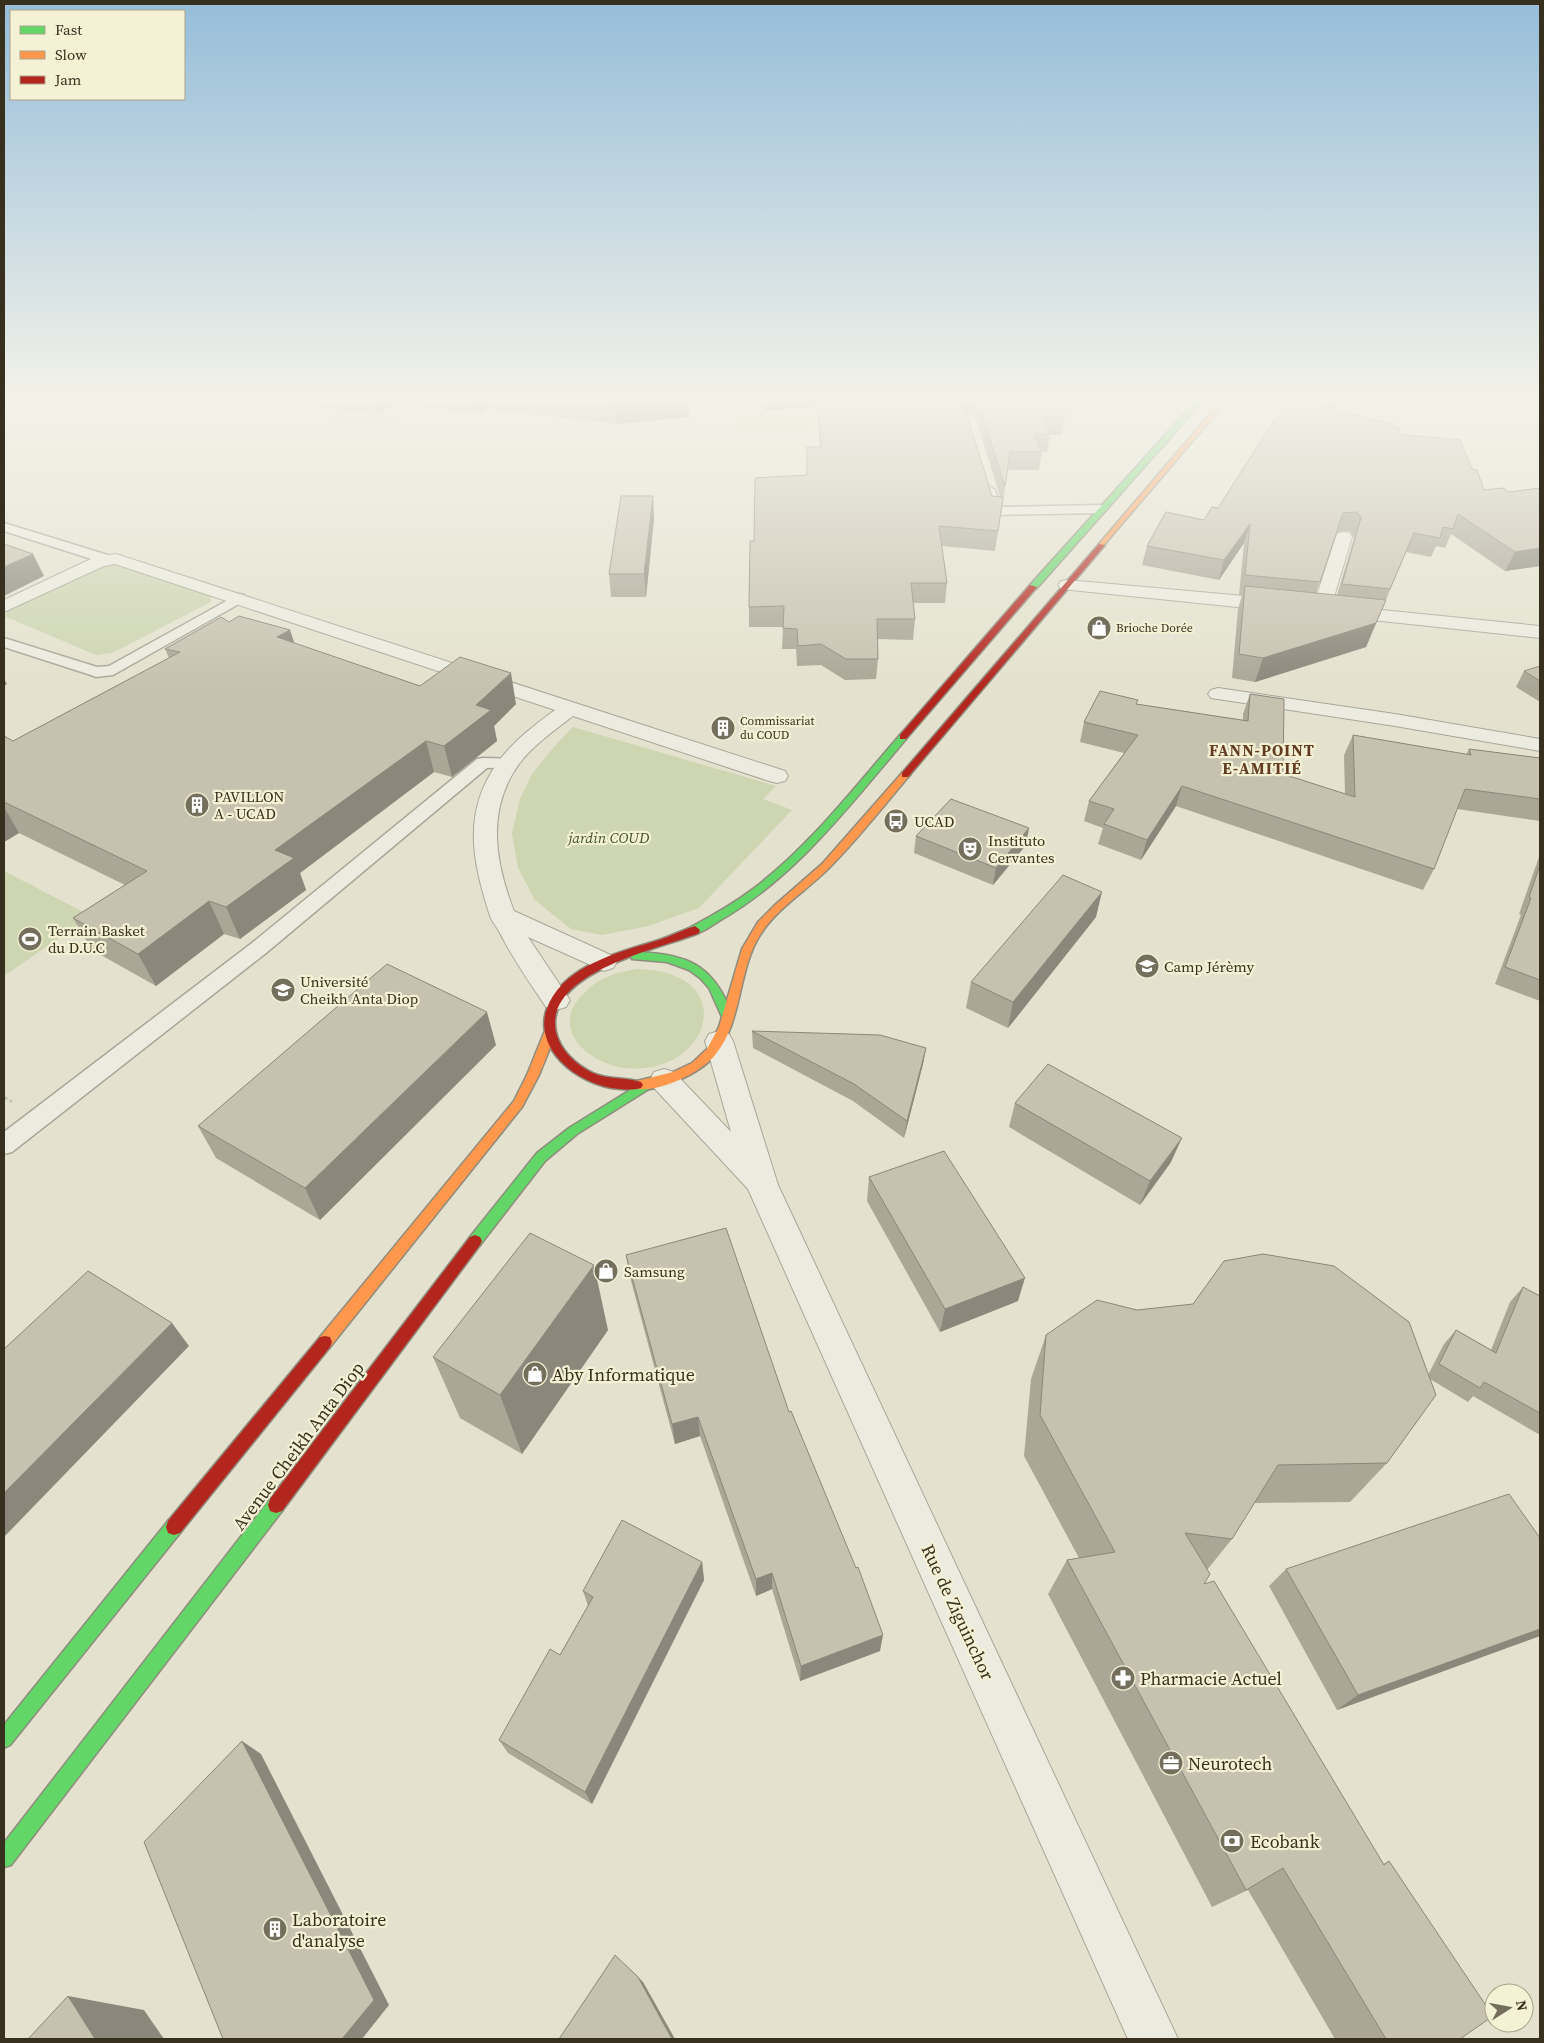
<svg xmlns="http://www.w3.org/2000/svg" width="1544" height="2043" font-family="'Source Serif 4',serif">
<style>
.green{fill:#cdd5b1}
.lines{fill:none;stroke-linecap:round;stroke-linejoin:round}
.lane-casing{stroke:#a9a697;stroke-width:3}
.street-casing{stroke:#a9a697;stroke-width:2}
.fast-casing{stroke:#8f8c7e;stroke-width:3}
.slow-casing{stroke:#8f8c7e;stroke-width:3}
.jam-casing{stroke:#8f8c7e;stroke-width:3}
.path-far1{stroke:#c5c3b6;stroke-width:2;stroke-dasharray:2 1;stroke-linecap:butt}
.path{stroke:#c5c3b6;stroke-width:3;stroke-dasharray:4 2.5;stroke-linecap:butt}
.lane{fill:#ecebdf;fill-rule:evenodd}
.street{fill:#ecebdf;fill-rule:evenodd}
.fast{fill:#63d668;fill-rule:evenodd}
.slow{fill:#ff974d;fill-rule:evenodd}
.jam{fill:#b3261e;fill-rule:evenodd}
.wall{fill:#aba696;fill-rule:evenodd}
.shaded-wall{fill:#8b877a}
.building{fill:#c7c1af;stroke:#8b877a}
.labels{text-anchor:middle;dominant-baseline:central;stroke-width:4.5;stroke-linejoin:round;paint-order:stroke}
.far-poi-label{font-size:12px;fill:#38301f;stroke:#f4f1d5;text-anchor:start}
.poi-label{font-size:15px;fill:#38301f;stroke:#f4f1d5;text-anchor:start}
.park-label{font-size:15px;font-style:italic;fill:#3f5327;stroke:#f4f1d5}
.far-district-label{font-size:16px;font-weight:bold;letter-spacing:1px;fill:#633b20;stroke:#f4f1d5}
.near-poi-label{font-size:18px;fill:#38301f;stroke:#f4f1d5;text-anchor:start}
.near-street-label{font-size:18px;fill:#38301f;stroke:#f4f1d5}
</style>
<rect width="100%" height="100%" fill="#e4e2ce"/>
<!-- green -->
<g class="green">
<polygon points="738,415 814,415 814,432 736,431"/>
<polygon points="115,563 211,595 211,602 112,653 96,655 4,616 9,609 102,565"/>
<polygon points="573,727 776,786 763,799 792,810 699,908 648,926 602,935 571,929 535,900 518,868 512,833 520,799 532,774 554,747"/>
<polygon points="4,871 91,916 4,976"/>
<path d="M 637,969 C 743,971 711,1077 625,1068 C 586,1063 547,1026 586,991 C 600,977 618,972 637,969 Z"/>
</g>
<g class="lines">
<defs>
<g id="lane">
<path d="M 1032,402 L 1090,402 C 1079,411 1043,411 1032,402 Z"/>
<polygon points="989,486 995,490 1000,507 1101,505 1107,509 1101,513 995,515 989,511 983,490"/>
<polygon points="4,523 114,557 116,560 109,564 104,563 4,531"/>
<polygon points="239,594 244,595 246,598 244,601 113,675 96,677 91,675 4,647 4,638 97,667 109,666"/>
<polygon points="483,758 515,759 517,763 515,767 487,768 266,953 12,1152 4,1154 4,1132 252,943 477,759"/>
</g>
<g id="street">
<polygon points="1344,532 1350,533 1352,537 1330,610 1328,614 1321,616 1314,614 1312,610 1336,537 1338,533"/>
<path d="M 116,554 L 785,771 L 788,776 L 785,781 L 777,783 L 769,781 L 573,716 C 555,730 533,745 519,764 C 486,810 495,862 514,911 L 613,956 L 617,962 L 613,968 L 604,971 L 528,937 L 570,1000 L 566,1007 L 556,1010 L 546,1007 C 530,983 513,959 500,933 C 497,927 492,922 490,916 C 472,860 461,810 501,758 C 516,739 536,724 555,710 L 115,564 L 104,566 L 4,612 L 4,600 L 93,558 Z"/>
<polygon points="1067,580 1277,599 1284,601 1286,605 1284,609 1277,611 1061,589 1058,585 1061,581"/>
<polygon points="1342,606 1540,626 1540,638 1335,616 1333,612 1335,608"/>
<polygon points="1218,688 1395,714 1540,739 1540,751 1395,726 1211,698 1208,694 1211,690"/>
<polygon points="719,1031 729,1034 733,1041 778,1185 1178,2039 1128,2039 748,1189 654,1088 650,1080 654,1072 664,1069 674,1072 731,1132 705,1041 709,1034"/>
</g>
<g id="fast">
<polygon points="1195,402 1202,402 1036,589 1030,589 1030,585"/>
<path d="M 903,734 L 906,735 L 906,739 C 850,805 795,878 719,921 C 711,926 700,935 691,933 L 690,930 L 691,927 C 712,916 733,904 753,889 C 809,847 854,788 900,735 Z"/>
<path d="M 636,952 C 687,954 713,964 732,1014 L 730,1017 L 722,1017 L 709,988 L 700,978 L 689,970 L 667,962 L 632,959 L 631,956 L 632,953 Z"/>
<polygon points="648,1079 652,1081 654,1084 652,1087 577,1134 545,1161 480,1245 475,1247 470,1245 468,1241 470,1237 537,1153 569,1128"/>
<polygon points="276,1497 282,1499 284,1505 282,1511 11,1865 4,1867 4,1843 270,1499"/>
<polygon points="174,1519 180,1521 182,1527 180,1533 10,1745 4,1748 4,1725 168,1521"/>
</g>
<g id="slow">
<polygon points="1220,402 1226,402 1103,546 1099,546 1099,544"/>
<path d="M 905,772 L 910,775 L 908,777 C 882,808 857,840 828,869 C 806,891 777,908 760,935 C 737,972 743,1021 715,1055 C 701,1073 655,1095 633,1088 L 631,1085 L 633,1082 L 673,1072 L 692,1063 L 707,1049 L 719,1027 L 742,949 L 758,922 L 775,905 L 822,864 L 902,773 Z"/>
<polygon points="550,1029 556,1033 539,1075 522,1107 330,1347 325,1348 320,1347 318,1342 320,1337 514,1101 527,1075 544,1033"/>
</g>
<g id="jam">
<polygon points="1099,544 1105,545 908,777 902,777 902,773"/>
<polygon points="1030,585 1037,587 906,739 900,739 900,735"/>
<path d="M 695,926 L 700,930 L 699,933 C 660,949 543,972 556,1032 C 560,1050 576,1065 593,1073 C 609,1080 625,1077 641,1082 L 643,1085 L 641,1088 C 632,1091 621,1089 611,1088 C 569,1080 525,1040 553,996 C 575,962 624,951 659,940 C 671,936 683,930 695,926 Z"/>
<polygon points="475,1235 480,1237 482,1241 480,1245 282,1511 276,1513 270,1511 268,1505 270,1499 470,1237"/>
<polygon points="325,1336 330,1337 332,1342 330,1347 180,1533 174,1535 168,1533 166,1527 168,1521 320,1337"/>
</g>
</defs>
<!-- lane casing -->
<use href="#lane" class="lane-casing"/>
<!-- street casing -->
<use href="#street" class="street-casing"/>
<!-- fast casing -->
<use href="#fast" class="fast-casing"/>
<!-- slow casing -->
<use href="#slow" class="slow-casing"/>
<!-- jam casing -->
<use href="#jam" class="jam-casing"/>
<!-- path-far1 -->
<g class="path-far1">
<polyline points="48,402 54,407 99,402"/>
<polyline points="213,402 439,429"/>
</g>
<!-- path -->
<polyline class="path" points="4,1097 12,1102"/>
<!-- lane -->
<use href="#lane" class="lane"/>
<!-- street -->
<use href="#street" class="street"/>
<!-- fast -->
<use href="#fast" class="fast"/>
<!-- slow -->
<use href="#slow" class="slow"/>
<!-- jam -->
<use href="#jam" class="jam"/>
</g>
<!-- wall -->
<g class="wall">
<polygon points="296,402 688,402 689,417 617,424 486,409 479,414 394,404 378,415 301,405"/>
<path d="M 760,402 L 1055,402 L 1065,417 L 1062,435 L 1050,435 L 1047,452 L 1042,452 L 1039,470 L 1008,470 L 995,551 L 942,546 L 947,583 L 945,603 L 913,603 L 915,619 L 913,640 L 877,639 L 878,659 L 876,679 L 845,680 L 821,665 L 797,666 L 796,649 L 782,649 L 783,627 L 749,627 L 749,607 L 754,541 L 806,475 L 820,447 L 817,406 L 765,411 ZM 969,414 L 976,418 L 1000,497 L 992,496 L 967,415 Z"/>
<path d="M 1286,402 L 1341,402 L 1333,410 L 1394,424 L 1393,426 L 1399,434 L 1472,469 L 1484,490 L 1509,492 L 1540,488 L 1540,566 L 1505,571 L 1451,534 L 1445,548 L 1436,546 L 1431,557 L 1406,552 L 1366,647 L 1255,682 L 1232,678 L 1238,609 L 1242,595 L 1239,595 L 1244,543 L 1219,580 L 1142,565 L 1147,546 L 1204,520 L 1218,508 ZM 1350,531 L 1354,538 L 1337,595 L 1316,593 L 1337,532 Z"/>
<polygon points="654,518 646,597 611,597 609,574"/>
<polygon points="229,622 290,630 294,643 420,686 516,704 494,726 497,741 452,777 434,772 300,873 306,890 240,939 224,934 156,986 92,950 73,918 125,885 19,833 4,842 4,736 13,741 169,658 165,649"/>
<polygon points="1540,666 1540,702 1516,687 1524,671"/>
<polygon points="1250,694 1283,774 1345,794 1344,755 1353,735 1466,755 1469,749 1540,758 1540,821 1457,809 1434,869 1423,890 1176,806 1141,860 1098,844 1103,828 1084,821 1089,801 1124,753 1080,742 1084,722 1137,704 1243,720 1243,714"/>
<polygon points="916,836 1026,845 993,885 914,853"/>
<polygon points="1540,854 1540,1001 1495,984 1521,915 1519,914"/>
<polygon points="1096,917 1008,1028 966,1008 971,982"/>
<polygon points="752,1031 926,1048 923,1064 904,1138 853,1101 753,1048"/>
<polygon points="496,1045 320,1220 216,1158 198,1126"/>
<polygon points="1015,1103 1171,1162 1140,1205 1009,1127"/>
<polygon points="869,1177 1018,1301 940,1332 867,1201"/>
<polygon points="626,1255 789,1412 880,1651 800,1681 772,1589 756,1596 700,1436 675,1444 630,1277"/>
<polygon points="1523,1287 1540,1296 1540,1435 1473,1396 1468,1402 1430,1379 1387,1463 1350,1502 1254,1503 1232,1539 1207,1570 1204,1584 1383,1864 1389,1861 1460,2039 1335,2039 1248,1890 1212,1907 1048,1594 1067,1560 1079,1558 1024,1456 1031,1379 1046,1335 1137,1310 1428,1375 1444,1344 1456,1330 1491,1350 1510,1302"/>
<polygon points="608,1330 522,1454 460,1418 433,1357"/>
<polygon points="1540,1538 1540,1636 1337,1710 1269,1586 1286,1569"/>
<polygon points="702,1562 704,1580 592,1804 508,1753 499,1740 560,1655 588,1606 583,1591"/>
</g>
<!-- shaded-wall -->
<g class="shaded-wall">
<polygon points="375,402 393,402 394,404 378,415"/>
<polygon points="477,402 485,402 486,409 479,414"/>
<polygon points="615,402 688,402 689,417 617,424"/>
<polygon points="765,402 817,402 817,406 765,411"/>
<polygon points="962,402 970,402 969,414 960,418"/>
<polygon points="1329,402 1341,402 1317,426 1323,408"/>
<polygon points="653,496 654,518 646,597 644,574"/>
<polygon points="1250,524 1244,543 1219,580 1224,560"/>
<polygon points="1540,548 1540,566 1505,571 1515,552"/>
<polygon points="33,554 44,576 4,596 4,567"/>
<polygon points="1386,600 1366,647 1255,682 1263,658"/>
<polygon points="290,630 300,660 277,637"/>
<polygon points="511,673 516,704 494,726 497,741 452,777 444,746 476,705"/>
<polygon points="4,679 7,684 4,686"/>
<polygon points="426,741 434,772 300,873 306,890 240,939 226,907 275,850"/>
<polygon points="1182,786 1176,806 1141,860 1147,840"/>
<polygon points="4,807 19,833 4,842"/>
<polygon points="1029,828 1026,845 993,885 996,868"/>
<polygon points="1102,892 1096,917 1008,1028 1013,1002"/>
<polygon points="209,901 224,934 156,986 138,954"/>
<polygon points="487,1012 496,1045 320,1220 305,1188"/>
<polygon points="926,1048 923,1064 904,1138 907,1121"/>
<polygon points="1182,1138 1171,1162 1140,1205 1150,1181"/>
<polygon points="594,1265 608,1330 522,1454 500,1395"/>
<polygon points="1025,1278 1018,1301 940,1332 945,1309"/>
<polygon points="172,1323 189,1346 4,1537 4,1493"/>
<polygon points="698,1417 700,1436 675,1444 672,1424"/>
<polygon points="702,1562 704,1580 592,1804 585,1792"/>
<polygon points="772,1573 772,1589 756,1596 756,1579"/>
<polygon points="1540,1629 1540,1636 1337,1710 1358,1695"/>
<polygon points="883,1635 880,1651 800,1681 801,1666"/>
<polygon points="242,1741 261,1754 389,2005 362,2039 342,2039"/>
<polygon points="638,1977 643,1982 675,2039 672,2039"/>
<polygon points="68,1996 144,2010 164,2039 95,2039"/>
</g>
<!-- building -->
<g class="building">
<polygon points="818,402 963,402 992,496 1003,497 998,531 939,526 947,583 911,583 915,619 877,619 878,659 846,659 821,644 798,646 797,629 783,628 784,606 749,607 750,541 754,541 755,478 807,475 807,447 821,447"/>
<polygon points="978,402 1055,402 1065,417 1044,417 1050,434 1034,434 1042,452 1010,452 1005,486"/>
<polygon points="1286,402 1329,402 1323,408 1394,424 1392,426 1401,428 1396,434 1460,440 1472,469 1477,470 1484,490 1503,488 1509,492 1540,488 1540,548 1515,552 1458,514 1453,529 1443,527 1440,538 1414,533 1390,589 1342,584 1361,518 1357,512 1343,513 1320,582 1245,575 1250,524 1224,560 1147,546 1166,512 1204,520 1212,507 1218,508"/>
<polygon points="621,496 653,496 644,574 609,574"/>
<polygon points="4,544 33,554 4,567"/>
<polygon points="1245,586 1386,600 1376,623 1263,658 1239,654"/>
<polygon points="239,616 290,630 277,637 420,686 460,657 511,673 476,705 491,710 444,746 426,741 275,850 294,858 226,907 209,901 138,954 73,918 147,871 4,802 4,736 13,741 180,652 165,649 221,617 229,622"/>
<polygon points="1540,666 1540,681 1524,671"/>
<polygon points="1100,691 1138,700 1136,704 1248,721 1250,694 1284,699 1283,774 1355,797 1353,735 1471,755 1469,749 1540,758 1540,799 1465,789 1434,869 1182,786 1147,840 1104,824 1114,809 1089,801 1138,735 1084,722"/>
<polygon points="951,799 1029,828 996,868 916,836"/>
<polygon points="1540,865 1540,980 1505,967 1531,898 1529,897"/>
<polygon points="1063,875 1102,892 1013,1002 971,982"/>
<polygon points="387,964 487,1012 305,1188 198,1126"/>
<polygon points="752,1031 880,1035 926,1048 907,1121 854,1084"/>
<polygon points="1048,1064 1182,1138 1150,1181 1015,1103"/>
<polygon points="944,1151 1025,1278 945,1309 869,1177"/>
<polygon points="726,1228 789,1412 791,1411 856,1568 858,1567 883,1635 801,1666 772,1573 756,1579 698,1417 672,1424 626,1255"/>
<polygon points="530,1233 594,1265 500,1395 433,1357"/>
<polygon points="1263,1254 1334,1266 1409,1322 1436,1395 1387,1463 1278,1465 1232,1539 1185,1533 1210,1574 1204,1584 1214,1581 1384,1865 1389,1861 1493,2016 1460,2039 1386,2039 1283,1868 1246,1890 1067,1560 1115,1552 1040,1415 1046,1335 1097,1300 1137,1310 1193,1304 1224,1261"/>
<polygon points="88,1271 172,1323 4,1493 4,1349"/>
<polygon points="1523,1287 1540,1296 1540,1413 1484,1382 1480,1388 1439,1364 1456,1330 1496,1353"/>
<polygon points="1509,1494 1540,1538 1540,1629 1358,1695 1286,1569"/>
<polygon points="622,1520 702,1562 585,1792 499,1740 550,1649 560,1655 593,1597 583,1591"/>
<polygon points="242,1741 374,2000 342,2039 223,2039 144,1842"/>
<polygon points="615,1955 638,1977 672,2039 559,2039"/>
<polygon points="68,1996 95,2039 28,2039"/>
</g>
<!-- sky -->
<linearGradient id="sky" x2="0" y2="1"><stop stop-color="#95bdd9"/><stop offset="0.58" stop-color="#f3f2e9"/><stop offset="1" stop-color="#f3f2e9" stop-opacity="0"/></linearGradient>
<rect width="1544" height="688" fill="url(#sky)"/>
<!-- icons -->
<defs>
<symbol id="shop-disc" viewBox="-11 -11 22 22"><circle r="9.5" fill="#746e5c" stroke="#f4f1d5"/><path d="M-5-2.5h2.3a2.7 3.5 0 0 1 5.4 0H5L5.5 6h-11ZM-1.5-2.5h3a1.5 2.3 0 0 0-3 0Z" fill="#fff"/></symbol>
<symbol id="building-disc" viewBox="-11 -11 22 22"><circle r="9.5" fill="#746e5c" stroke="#f4f1d5"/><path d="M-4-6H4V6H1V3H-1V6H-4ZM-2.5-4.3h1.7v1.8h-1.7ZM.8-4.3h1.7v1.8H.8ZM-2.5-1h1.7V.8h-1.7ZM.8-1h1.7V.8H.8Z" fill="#fff"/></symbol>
<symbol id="bus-disc" viewBox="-11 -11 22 22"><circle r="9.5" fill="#746e5c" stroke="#f4f1d5"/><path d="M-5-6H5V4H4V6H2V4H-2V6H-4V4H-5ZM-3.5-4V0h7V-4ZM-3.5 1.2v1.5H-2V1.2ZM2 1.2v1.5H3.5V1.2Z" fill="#fff"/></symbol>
<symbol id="theatre-disc" viewBox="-11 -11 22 22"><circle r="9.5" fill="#746e5c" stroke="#f4f1d5"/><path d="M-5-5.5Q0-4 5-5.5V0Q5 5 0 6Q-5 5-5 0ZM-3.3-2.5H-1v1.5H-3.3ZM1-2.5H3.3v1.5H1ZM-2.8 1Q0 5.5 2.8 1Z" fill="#fff"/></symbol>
<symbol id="stadium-disc" viewBox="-11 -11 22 22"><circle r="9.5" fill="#746e5c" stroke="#f4f1d5"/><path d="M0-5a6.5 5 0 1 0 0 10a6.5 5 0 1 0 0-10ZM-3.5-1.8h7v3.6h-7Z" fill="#fff"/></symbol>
<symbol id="university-disc" viewBox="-11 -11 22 22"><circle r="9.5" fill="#746e5c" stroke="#f4f1d5"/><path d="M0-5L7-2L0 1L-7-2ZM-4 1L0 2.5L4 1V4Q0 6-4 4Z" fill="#fff"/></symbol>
<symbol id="pharmacy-disc" viewBox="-11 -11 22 22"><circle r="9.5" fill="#746e5c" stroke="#f4f1d5"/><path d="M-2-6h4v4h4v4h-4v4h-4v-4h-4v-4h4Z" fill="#fff"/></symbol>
<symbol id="office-disc" viewBox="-11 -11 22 22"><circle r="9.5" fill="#746e5c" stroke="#f4f1d5"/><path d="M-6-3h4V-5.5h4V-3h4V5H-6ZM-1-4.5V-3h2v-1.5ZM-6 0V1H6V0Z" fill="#fff"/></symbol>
<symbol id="bank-disc" viewBox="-11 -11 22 22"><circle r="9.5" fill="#746e5c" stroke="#f4f1d5"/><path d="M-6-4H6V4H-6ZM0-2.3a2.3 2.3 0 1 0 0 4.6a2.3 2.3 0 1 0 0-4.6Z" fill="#fff"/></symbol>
</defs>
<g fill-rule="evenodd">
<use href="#shop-disc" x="1085" y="614" width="28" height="28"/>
<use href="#building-disc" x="709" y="714" width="28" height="28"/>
<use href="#building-disc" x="183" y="791" width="28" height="28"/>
<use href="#bus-disc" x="882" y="807" width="28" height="28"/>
<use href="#theatre-disc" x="956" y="835" width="28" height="28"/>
<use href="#stadium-disc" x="16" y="925" width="28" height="28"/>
<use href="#university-disc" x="1133" y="952" width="28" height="28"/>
<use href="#university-disc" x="269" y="976" width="28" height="28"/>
<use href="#shop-disc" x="592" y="1257" width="28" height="28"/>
<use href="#shop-disc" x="521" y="1360" width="28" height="28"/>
<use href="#pharmacy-disc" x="1109" y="1664" width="28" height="28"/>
<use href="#office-disc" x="1157" y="1749" width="28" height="28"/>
<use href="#bank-disc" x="1218" y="1827" width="28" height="28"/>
<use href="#building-disc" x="261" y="1915" width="28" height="28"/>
</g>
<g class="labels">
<!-- far-poi labels -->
<g class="far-poi-label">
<text x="1116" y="628">Brioche Dorée</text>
<text x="740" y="721">Commissariat<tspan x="740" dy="14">du COUD</tspan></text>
</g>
<!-- poi labels -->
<g class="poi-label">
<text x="214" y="796">PAVILLON<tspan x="214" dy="17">A - UCAD</tspan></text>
<text x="914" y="821">UCAD</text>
<text x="988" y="840">Instituto<tspan x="988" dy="17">Cervantes</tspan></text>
<text x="48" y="930">Terrain Basket<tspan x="48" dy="17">du D.U.C</tspan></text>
<text x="1164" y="966">Camp Jérèmy</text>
<text x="300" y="981">Université<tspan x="300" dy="17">Cheikh Anta Diop</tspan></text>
<text x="624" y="1271">Samsung</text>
</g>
<!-- park labels -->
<g class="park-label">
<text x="609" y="837">jardin COUD</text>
</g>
<!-- far-district labels -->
<g class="far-district-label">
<text x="1262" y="750">FANN-POINT<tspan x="1262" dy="18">E-AMITIÉ</tspan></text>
</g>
<!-- near-poi labels -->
<g class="near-poi-label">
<text x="552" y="1374">Aby Informatique</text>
<text x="1140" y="1678">Pharmacie Actuel</text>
<text x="1188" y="1763">Neurotech</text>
<text x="1250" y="1841">Ecobank</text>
<text x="292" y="1919">Laboratoire<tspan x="292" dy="21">d'analyse</tspan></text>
</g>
<!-- near-street labels -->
<g class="near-street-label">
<text transform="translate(298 1446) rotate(-53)">Avenue Cheikh Anta Diop</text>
<text transform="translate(958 1612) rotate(65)">Rue de Ziguinchor</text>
</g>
</g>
<!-- border -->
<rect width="1544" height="2043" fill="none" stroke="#38301f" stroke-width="10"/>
<!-- legend -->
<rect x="10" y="10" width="175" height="90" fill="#f4f1d5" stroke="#a9a48c"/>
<rect x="20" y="26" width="25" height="8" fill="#63d668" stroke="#a9a48c"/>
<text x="55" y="35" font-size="15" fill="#38301f">Fast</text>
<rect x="20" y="51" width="25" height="8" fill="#ff974d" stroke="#a9a48c"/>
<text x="55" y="60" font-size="15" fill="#38301f">Slow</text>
<rect x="20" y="76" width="25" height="8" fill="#b3261e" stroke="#a9a48c"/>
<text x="55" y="85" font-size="15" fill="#38301f">Jam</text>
<!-- north arrow -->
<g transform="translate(1509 2008) rotate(79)"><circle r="24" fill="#f4f1d5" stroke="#a9a48c"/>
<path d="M0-4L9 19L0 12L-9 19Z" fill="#746e5c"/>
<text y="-8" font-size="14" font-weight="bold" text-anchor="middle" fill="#38301f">N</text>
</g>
</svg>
